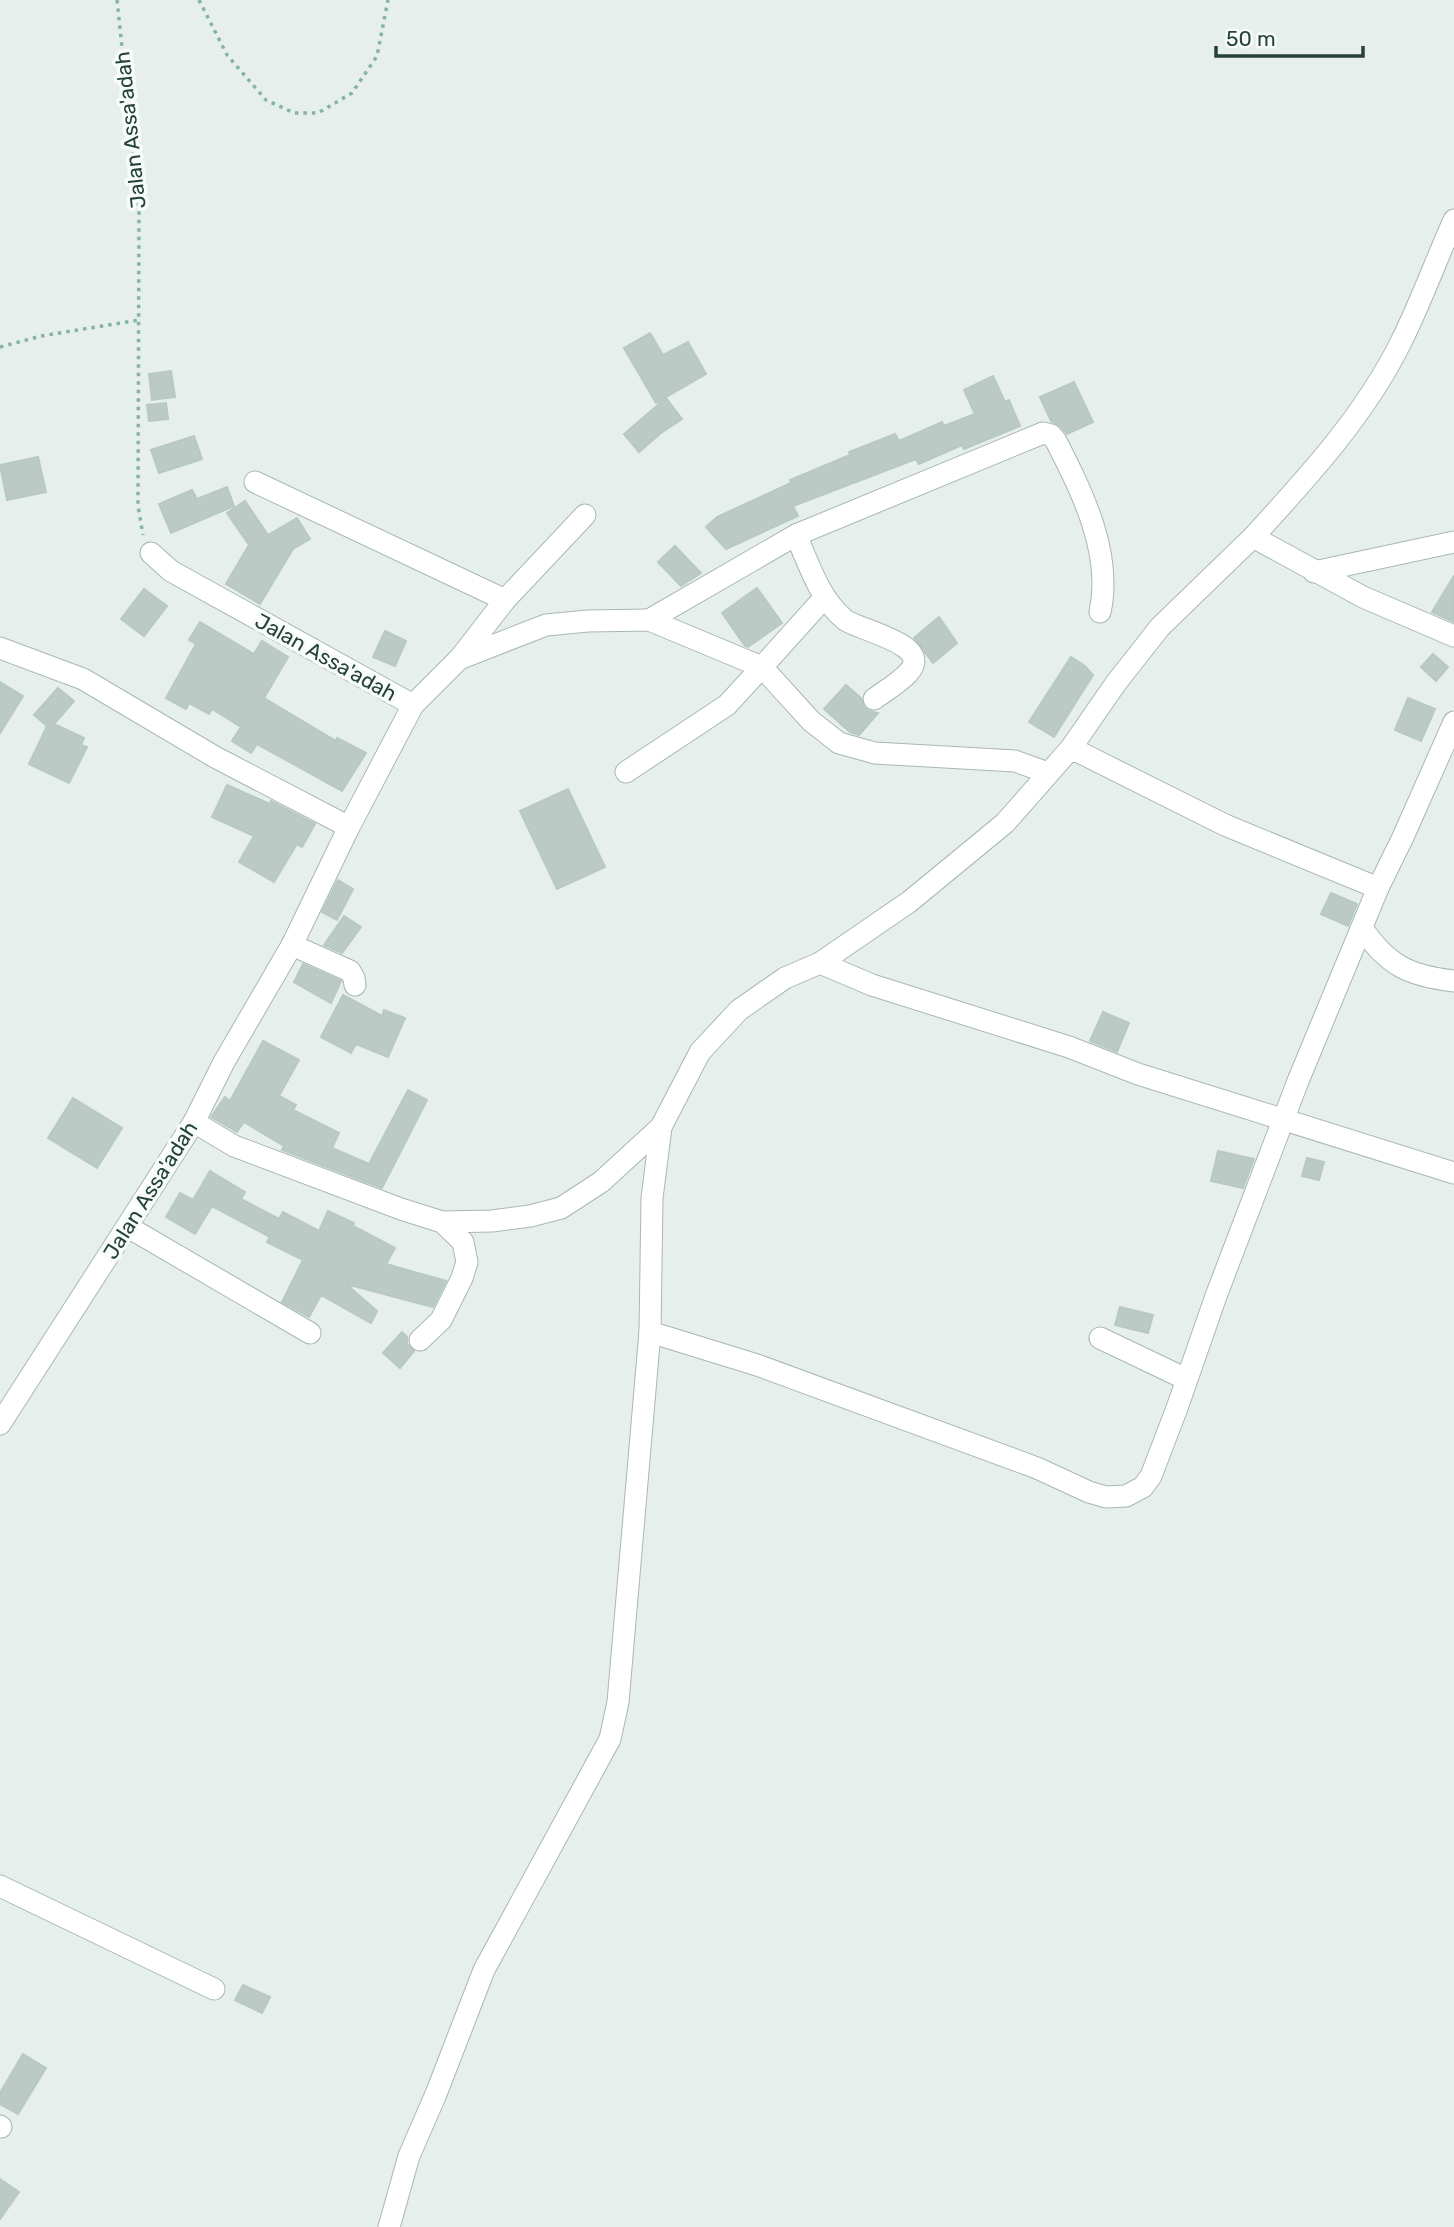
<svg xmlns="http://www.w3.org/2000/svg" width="1454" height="2227" font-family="Rubik,sans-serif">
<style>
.building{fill:#bbcac4;stroke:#b8c9c2;stroke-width:2}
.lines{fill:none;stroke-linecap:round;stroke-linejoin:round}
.minor-casing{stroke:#a8b8b2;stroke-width:23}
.path{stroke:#86b3a5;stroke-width:3.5;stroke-dasharray:3.5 5;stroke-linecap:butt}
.minor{stroke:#fff;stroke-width:21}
.labels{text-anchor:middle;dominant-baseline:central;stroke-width:7;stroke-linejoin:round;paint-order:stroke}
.street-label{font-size:21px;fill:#24423a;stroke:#f7fbf9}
</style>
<rect width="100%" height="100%" fill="#e6efeb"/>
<!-- building -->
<g class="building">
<polygon points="650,333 663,355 688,342 706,374 656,403 624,348"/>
<polygon points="171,371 175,397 152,400 149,374"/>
<polygon points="993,376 1005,402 1009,400 1020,426 964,449 962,445 919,464 916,459 793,506 798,516 726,549 706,527 717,517 791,483 790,480 850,455 849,452 895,434 899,441 942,422 944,426 975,414 964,390"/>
<polygon points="1074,382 1093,422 1067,434 1060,426 1051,421 1040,397"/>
<polygon points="666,398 682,419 661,433 639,452 624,434"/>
<polygon points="166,403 168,419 149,421 147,405"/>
<polygon points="194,436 202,459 159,473 151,450"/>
<polygon points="38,457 46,492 7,500 0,465"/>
<polygon points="227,487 234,506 171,533 159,504 192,490 197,499"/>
<polygon points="245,501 268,535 297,518 310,539 293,549 260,604 226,584 249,545 227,513"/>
<polygon points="675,546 701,573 681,586 658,562"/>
<polygon points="1454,576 1454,622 1432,612"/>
<polygon points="757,588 782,623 748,647 745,646 722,613"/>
<polygon points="144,589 167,606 144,636 121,619"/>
<polygon points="939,617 957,643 933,663 914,638"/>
<polygon points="200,622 254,654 262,641 288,657 264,698 336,741 337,738 366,753 342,791 257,744 251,753 232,741 241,727 212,709 209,714 189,703 186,709 166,698 196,644 189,640"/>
<polygon points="385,631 406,641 395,666 373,657"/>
<polygon points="1433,654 1448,667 1436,681 1421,667"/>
<polygon points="1071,657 1085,666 1093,675 1054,737 1029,722"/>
<polygon points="0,682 23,696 0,733"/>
<polygon points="846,685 861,698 864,707 869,711 878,713 859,735 850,732 824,709"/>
<polygon points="58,688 74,701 54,724 84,738 81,745 87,747 69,783 29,764 47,726 34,715"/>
<polygon points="1408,698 1435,709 1421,741 1395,730"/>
<polygon points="227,785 270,804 271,801 315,824 302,847 297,844 274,882 239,862 254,836 212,817"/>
<polygon points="568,789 605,867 557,889 520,811"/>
<polygon points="338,880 353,889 337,920 322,912"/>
<polygon points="1331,893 1357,904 1348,926 1321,914"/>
<polygon points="344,916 361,927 342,953 324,945"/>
<polygon points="303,964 341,981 331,1003 294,982"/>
<polygon points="343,995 382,1016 384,1010 405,1018 388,1057 356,1044 351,1053 321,1037"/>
<polygon points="1103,1012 1129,1023 1117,1052 1090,1041"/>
<polygon points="263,1041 299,1060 279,1096 296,1105 293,1110 339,1133 332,1148 369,1164 408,1090 427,1100 382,1188 282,1150 284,1146 244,1122 237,1132 211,1117 225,1097 230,1101"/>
<polygon points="73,1098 122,1128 97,1168 48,1138"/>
<polygon points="1218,1151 1254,1159 1243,1188 1211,1181"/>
<polygon points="1307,1158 1324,1162 1319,1180 1302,1176"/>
<polygon points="210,1171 245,1192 241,1199 279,1219 283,1212 319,1231 328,1211 354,1223 353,1226 395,1248 386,1264 446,1281 433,1307 346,1284 377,1311 371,1323 321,1295 309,1317 282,1302 303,1260 267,1242 270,1237 212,1206 195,1234 166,1217 180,1193 193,1200"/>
<polygon points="1120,1307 1153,1315 1148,1333 1115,1325"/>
<polygon points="402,1332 407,1337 407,1344 414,1351 400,1368 383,1353"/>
<polygon points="243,1985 270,1997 262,2013 235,2000"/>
<polygon points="23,2054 46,2068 18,2114 0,2104 0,2093"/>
<polygon points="0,2179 19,2192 0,2219"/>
</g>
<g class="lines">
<defs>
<g id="minor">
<polyline points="255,482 505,600"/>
<path d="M 796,535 C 809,564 819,598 844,619 C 856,630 936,644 908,673 C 899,683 885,691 874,699"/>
<path d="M 1253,537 C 1308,477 1365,415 1401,342 C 1421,302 1436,260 1454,220"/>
<polyline points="1314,572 1454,542"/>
<path d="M 649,620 L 796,535 L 1043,433 L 1051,435 L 1056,441 C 1082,492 1113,553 1100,612"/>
<polyline points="0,648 83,679 215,757 349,827"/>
<polyline points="460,658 505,600 585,515"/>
<polyline points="413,705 459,659 546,625 588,621 649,620 762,667 824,598"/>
<polyline points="1071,748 1116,683 1160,627 1253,537 1363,597 1454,636"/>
<polyline points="626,772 727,705 762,667 811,721 839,743 875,753 1015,761 1048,773"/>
<path d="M 1362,928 C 1388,966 1410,976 1454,981"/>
<polyline points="292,945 350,971 354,978 355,985"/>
<polyline points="820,963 872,985 1069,1047 1138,1074 1454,1173"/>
<polyline points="194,1122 234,1146 401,1209 442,1222 463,1242 467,1262 462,1278 441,1320 420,1340"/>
<polyline points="442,1222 492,1221 530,1216 561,1208 601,1182 661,1127 700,1052 739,1010 785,978 820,963 909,902 1005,823 1071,748 1225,825 1378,888"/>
<polyline points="128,1227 310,1333"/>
<polyline points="650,1332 757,1365 1037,1468 1089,1492 1106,1497 1126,1496 1143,1487 1151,1476 1177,1408 1216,1296 1298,1081 1378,888 1403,837 1454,722"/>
<polyline points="1100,1338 1186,1379"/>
<polyline points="0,1424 194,1122 224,1062 292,945 349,827 413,705 171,571 151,553"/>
<polyline points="0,1886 214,1989"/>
<polyline points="0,2126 1,2127"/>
<polyline points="389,2227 409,2156 436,2094 484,1970 610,1739 618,1702 650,1332 652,1198 661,1127"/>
</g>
</defs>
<!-- minor casing -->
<use href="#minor" class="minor-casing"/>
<!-- path -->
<g class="path">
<polyline points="117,0 139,209 138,506 143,535"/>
<polyline points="199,0 227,55 266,100 294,113 318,113 352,93 377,56 388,0"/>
<polyline points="0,347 41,336 139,320"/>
</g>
<!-- minor -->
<use href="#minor" class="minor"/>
</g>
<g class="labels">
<!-- street labels -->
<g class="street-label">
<text transform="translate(130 130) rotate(-96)">Jalan Assa'adah</text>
<text transform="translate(326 657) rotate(29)">Jalan Assa'adah</text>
<text transform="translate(150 1190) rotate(-58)">Jalan Assa'adah</text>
</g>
</g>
<!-- scale -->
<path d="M1216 46v10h147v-10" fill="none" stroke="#24423a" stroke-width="3.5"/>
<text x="1226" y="46" font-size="21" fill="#24423a" stroke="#f7fbf9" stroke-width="5" paint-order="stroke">50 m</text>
</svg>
